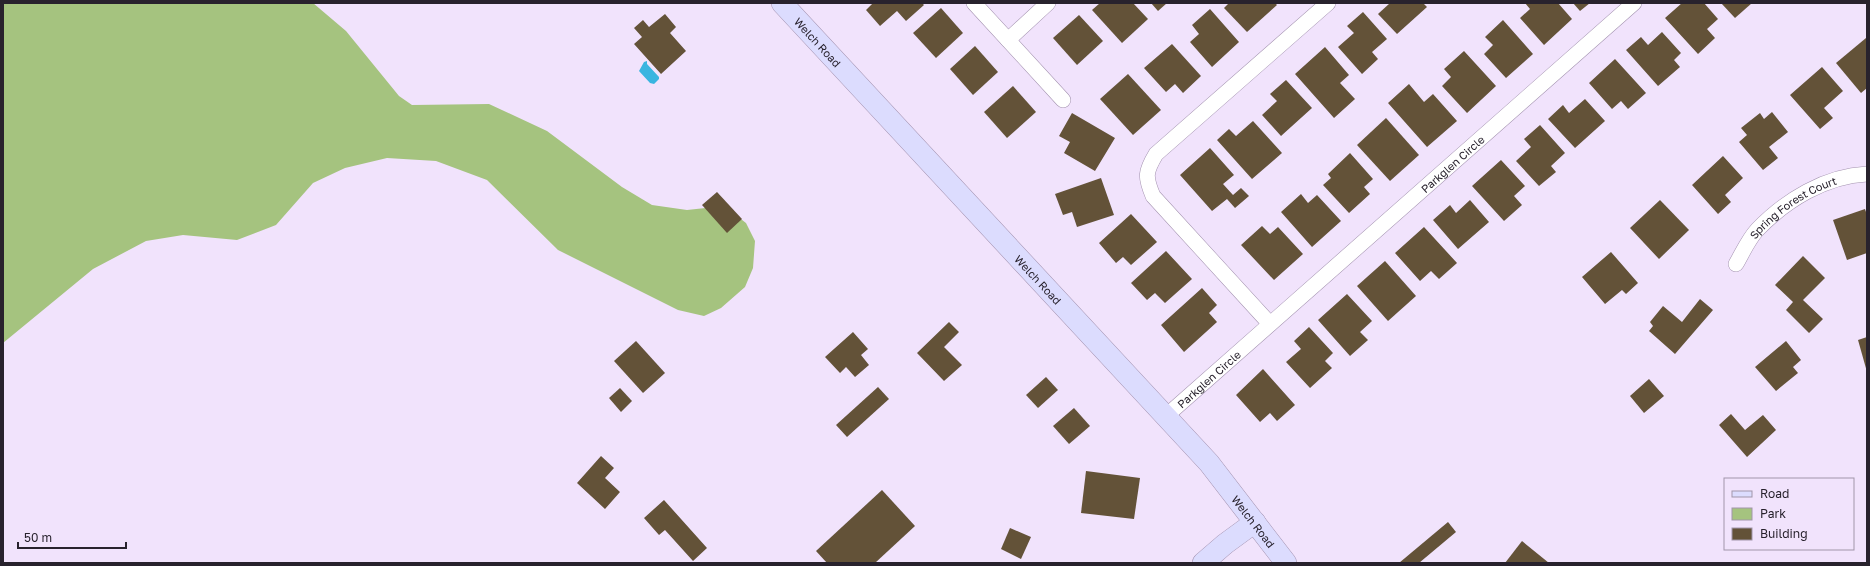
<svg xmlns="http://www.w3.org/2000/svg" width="1870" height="566" font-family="'Golos Text',sans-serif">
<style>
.green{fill:#a5c37f}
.water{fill:#39b5e0}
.building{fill:#635238}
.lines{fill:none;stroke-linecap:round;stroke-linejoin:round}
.street-casing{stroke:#a392af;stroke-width:16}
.secondary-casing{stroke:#a392af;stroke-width:22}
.street{stroke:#fff;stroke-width:15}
.secondary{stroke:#dcdcfe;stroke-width:21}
.labels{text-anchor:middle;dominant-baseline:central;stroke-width:4;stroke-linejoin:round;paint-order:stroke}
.street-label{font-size:11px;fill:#28222d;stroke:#f1e3fc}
</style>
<rect width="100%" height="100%" fill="#f1e3fc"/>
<!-- green -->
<polygon class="green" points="3,3 313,3 346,31 399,96 412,105 489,104 547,131 622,187 652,205 687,210 724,206 746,223 755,241 753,268 745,287 721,308 704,316 678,310 558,250 487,180 436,161 387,158 345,168 313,183 276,225 237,240 183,235 146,241 93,269 3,343"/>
<!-- water -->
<polygon class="water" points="647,61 647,64 659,77 659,79 654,84 650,83 639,71 644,62"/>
<!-- building -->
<g class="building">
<polygon points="873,3 922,3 924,5 906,21 897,11 880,26 866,10"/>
<polygon points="1100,3 1133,3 1148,19 1122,43 1092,10"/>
<polygon points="1151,3 1167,3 1158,11"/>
<polygon points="1229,3 1275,3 1277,5 1247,32 1224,8"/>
<polygon points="1390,3 1423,3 1427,7 1397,34 1378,14"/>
<polygon points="1525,3 1558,3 1572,19 1544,45 1520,18 1530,9"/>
<polygon points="1573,3 1590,3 1580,11"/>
<polygon points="1682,3 1704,3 1718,19 1707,29 1715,38 1698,54 1665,18"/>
<polygon points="1721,3 1752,3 1735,18"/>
<polygon points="941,8 963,33 936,58 913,33"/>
<polygon points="1210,9 1239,42 1212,67 1190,42 1199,34 1192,25"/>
<polygon points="1363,12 1387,39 1372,52 1378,59 1362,74 1338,47 1354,33 1347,26"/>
<polygon points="665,14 676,27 670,33 686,51 661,74 634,44 642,37 634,28 643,20 649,27"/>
<polygon points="1079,15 1103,41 1077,65 1053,38"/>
<polygon points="1503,20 1533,54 1506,78 1484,54 1493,45 1485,37"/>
<polygon points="1662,32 1681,53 1674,60 1680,67 1658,86 1626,50 1641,37 1648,45"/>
<polygon points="1866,38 1867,88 1861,93 1836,63"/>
<polygon points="1172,44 1201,76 1183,93 1175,84 1166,92 1144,68"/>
<polygon points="975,46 998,72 973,95 950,69"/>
<polygon points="1325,47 1349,75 1340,83 1355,99 1334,118 1295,74"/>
<polygon points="1464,51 1496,86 1467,113 1442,86 1451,77 1444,69"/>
<polygon points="1615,59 1646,93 1628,109 1621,101 1612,109 1589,83"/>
<polygon points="1822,67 1843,91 1824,108 1833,118 1820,129 1790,95"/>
<polygon points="1128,74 1161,110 1133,135 1100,99"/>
<polygon points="1286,80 1312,108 1281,136 1262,115 1277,101 1270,94"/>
<polygon points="1409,84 1424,102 1433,94 1457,121 1427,147 1388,103"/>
<polygon points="1013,86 1036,112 1007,138 984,112"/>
<polygon points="1585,99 1605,121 1575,148 1548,119 1563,105 1569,113"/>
<polygon points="1772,112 1788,132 1769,147 1778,158 1763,170 1739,142 1747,135 1741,128 1760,113 1764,119"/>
<polygon points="1072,113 1115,138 1095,171 1064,153 1070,142 1059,136"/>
<polygon points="1386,118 1419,155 1390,181 1357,145"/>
<polygon points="1253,121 1282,153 1252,179 1217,140 1229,129 1236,136"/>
<polygon points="1540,125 1565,153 1551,166 1556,172 1539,186 1516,161 1531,147 1524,139"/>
<polygon points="1210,148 1234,175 1223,184 1233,195 1241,188 1249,196 1235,208 1227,199 1212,211 1180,175"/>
<polygon points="1350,153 1373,179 1364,187 1370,194 1349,213 1323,185 1331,178 1328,174"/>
<polygon points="1723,156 1743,178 1725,195 1731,202 1718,214 1692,185"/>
<polygon points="1501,160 1525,186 1514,196 1522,205 1504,221 1472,186"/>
<polygon points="1101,178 1114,215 1077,227 1072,212 1063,215 1055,194"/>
<polygon points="717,192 742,219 727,233 702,205"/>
<polygon points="1301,194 1308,203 1317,195 1341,221 1312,247 1281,212"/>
<polygon points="1470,200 1489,222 1458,249 1433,220 1450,205 1456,213"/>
<polygon points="1660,200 1689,230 1659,259 1630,228"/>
<polygon points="1865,209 1867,215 1867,253 1847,260 1833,220"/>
<polygon points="1131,214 1157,242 1131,265 1123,257 1116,263 1099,243"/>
<polygon points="1262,226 1270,234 1278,227 1303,254 1274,280 1241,245"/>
<polygon points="1424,227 1457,263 1439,279 1431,271 1420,281 1395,253"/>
<polygon points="1166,251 1192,279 1165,303 1155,293 1147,300 1131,283"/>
<polygon points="1611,252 1638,283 1626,294 1622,290 1605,304 1582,277"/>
<polygon points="1803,256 1825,278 1803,300 1823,319 1809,333 1786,310 1793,302 1775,285"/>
<polygon points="1385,261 1416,296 1388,321 1357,286"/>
<polygon points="1202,288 1217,305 1209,313 1217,322 1184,352 1161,325"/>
<polygon points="1347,294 1372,321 1360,332 1368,340 1350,356 1318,320"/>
<polygon points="1700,299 1713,310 1675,354 1649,331 1653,326 1650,322 1663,306 1682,322"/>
<polygon points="949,322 959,332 944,347 962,365 944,381 917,353"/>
<polygon points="1309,327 1333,353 1325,361 1332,368 1310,388 1286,362 1301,349 1294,341"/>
<polygon points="853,332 868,349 861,355 869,365 855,377 846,367 840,373 825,357"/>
<polygon points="1867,337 1867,372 1858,340"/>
<polygon points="636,341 665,373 643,393 614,361"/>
<polygon points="1786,341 1801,360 1793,367 1798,373 1776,391 1755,367"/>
<polygon points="1263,369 1295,405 1277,421 1270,413 1260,422 1236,395"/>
<polygon points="1046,377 1058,390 1038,408 1026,395"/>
<polygon points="1649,379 1664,396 1644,413 1630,396"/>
<polygon points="878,387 889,399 847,437 836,425"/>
<polygon points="620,388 632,401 621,412 609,398"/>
<polygon points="1074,408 1090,426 1069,444 1053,426"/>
<polygon points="1731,414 1745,430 1763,415 1776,430 1747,457 1719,425"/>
<polygon points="601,456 614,468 605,478 620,492 605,509 577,483"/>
<polygon points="1086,471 1140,478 1134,519 1081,513"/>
<polygon points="882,490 915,526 875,563 827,563 816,551"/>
<polygon points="664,500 707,548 693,561 665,530 659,535 644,518"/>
<polygon points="1448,522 1456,532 1419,563 1399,563"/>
<polygon points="1010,528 1031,537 1021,559 1001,549"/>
<polygon points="1522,541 1549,563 1505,563"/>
</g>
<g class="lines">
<defs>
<g id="street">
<polyline points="974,3 1063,100"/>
<polyline points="1008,40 1048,3"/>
<path id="s1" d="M 1736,264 C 1743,252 1748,240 1757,230 C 1786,200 1825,176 1867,174"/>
<path d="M 1270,324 L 1153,196 C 1145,177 1145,172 1156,154 L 1328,3"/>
<path id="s2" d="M 1165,417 L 1634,3"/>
</g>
<g id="secondary">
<path id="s3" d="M 782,3 L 1209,463 L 1286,563"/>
<polyline points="1203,563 1225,544 1255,522"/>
</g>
</defs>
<!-- street casing -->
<use href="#street" class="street-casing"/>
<!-- secondary casing -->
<use href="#secondary" class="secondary-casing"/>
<!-- street -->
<use href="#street" class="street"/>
<!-- secondary -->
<use href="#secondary" class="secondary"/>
</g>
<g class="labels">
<!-- street labels -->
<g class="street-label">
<text stroke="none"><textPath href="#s3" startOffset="53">Welch Road</textPath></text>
<text stroke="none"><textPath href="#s2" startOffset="383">Parkglen Circle</textPath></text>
<text stroke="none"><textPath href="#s1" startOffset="83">Spring Forest Court</textPath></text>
<text stroke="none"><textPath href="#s3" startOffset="377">Welch Road</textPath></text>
<text stroke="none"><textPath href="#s2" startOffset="58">Parkglen Circle</textPath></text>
<text stroke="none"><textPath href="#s3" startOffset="701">Welch Road</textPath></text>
</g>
</g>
<!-- border -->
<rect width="1870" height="566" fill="none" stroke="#28222d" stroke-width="8"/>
<!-- legend -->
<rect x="1724" y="478" width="130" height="72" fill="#f1e3fc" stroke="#a196a9"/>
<rect x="1732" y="491" width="20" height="6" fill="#dcdcfe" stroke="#a196a9"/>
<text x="1760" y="498" font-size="12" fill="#28222d">Road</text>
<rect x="1732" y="508" width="20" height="12" fill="#a5c37f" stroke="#a196a9"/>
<text x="1760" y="518" font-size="12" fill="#28222d">Park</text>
<rect x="1732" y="528" width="20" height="12" fill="#635238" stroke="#a196a9"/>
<text x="1760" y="538" font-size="12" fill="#28222d">Building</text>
<!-- scale -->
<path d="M18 542v6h108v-6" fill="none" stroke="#28222d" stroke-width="2"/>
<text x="24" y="542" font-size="12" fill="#28222d" stroke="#f1e3fc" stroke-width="3" paint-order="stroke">50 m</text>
</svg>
